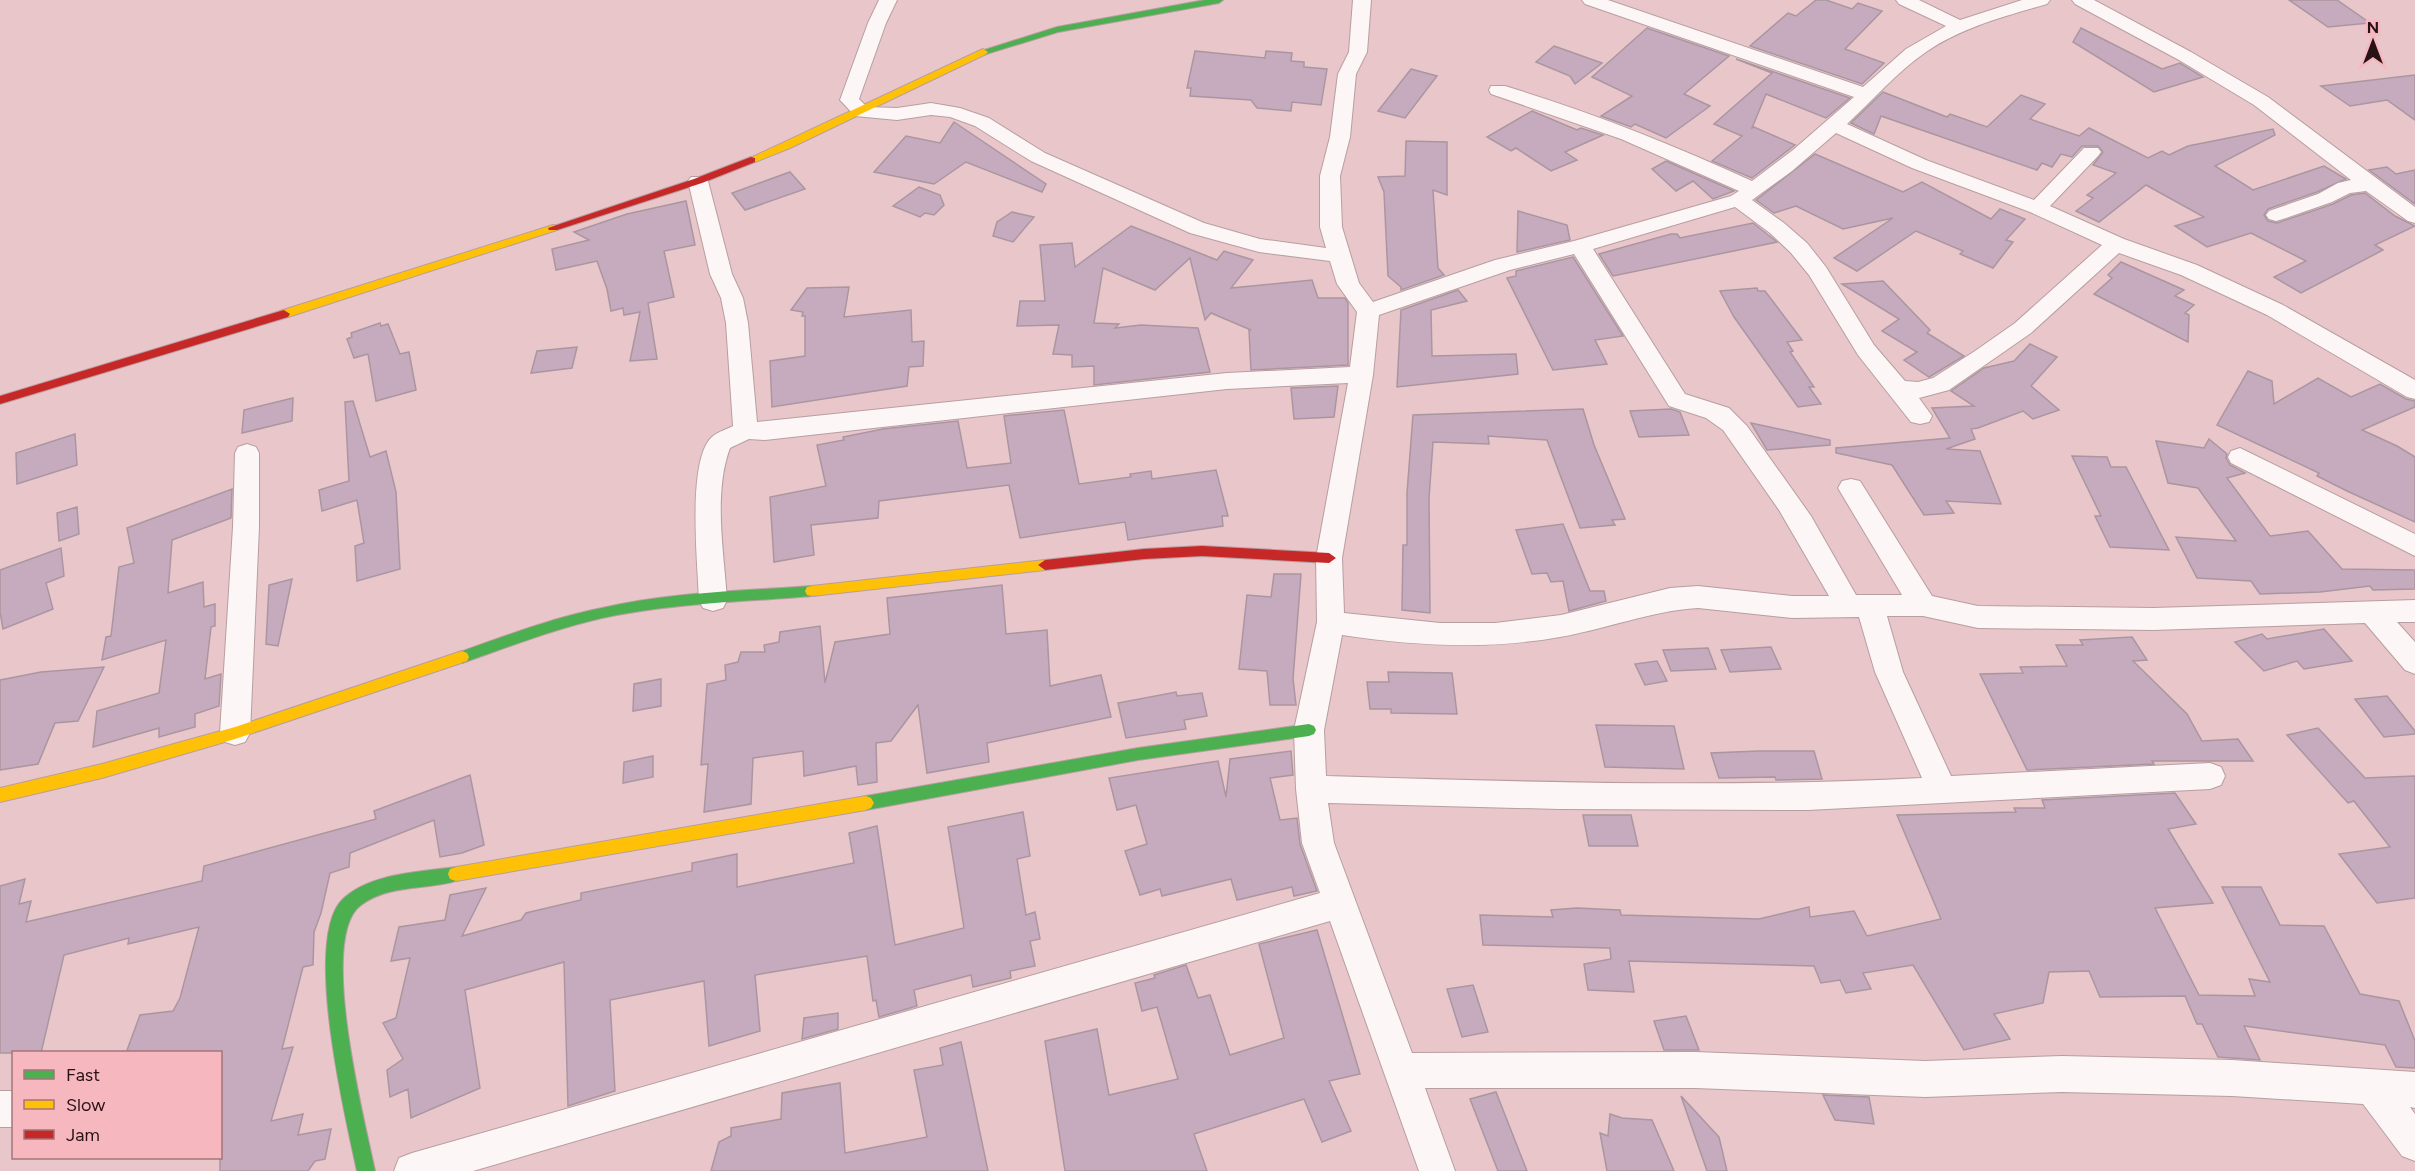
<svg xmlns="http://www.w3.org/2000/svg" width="2415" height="1171" font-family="Figtree,sans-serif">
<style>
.building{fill:#c6abbf;stroke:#aa96a0;stroke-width:1.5}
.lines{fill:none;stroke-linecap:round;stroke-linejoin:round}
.street-casing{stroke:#b89ea0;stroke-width:2}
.fast-casing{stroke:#b89ea0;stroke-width:2}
.slow-casing{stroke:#b89ea0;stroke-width:2}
.jam-casing{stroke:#b89ea0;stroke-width:2}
.street{fill:#fcf6f7;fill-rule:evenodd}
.fast{fill:#4caf50;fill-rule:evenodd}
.slow{fill:#ffc107;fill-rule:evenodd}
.jam{fill:#c62828;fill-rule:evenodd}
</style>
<rect width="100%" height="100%" fill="#e8c6c9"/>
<!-- building -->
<g class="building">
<polygon points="1816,0 1826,0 1852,9 1858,3 1882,11 1845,49 1884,63 1862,84 1750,46 1788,13 1796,16"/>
<polygon points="2289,0 2337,0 2370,23 2328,27"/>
<polygon points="1647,28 1729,56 1684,94 1710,106 1666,138 1635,124 1631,127 1601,116 1632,96 1592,77"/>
<polygon points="2081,28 2162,69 2180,63 2203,77 2154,92 2073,42"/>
<polygon points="1554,46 1602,63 1575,84 1570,76 1536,62"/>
<polygon points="1195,51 1265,58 1266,51 1292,53 1291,61 1304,62 1304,67 1327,69 1321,105 1292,102 1291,111 1257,108 1251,100 1190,96 1191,88 1187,88"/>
<polygon points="1736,59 1850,98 1826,118 1766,94 1752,128 1754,127 1795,145 1752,178 1712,161 1742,136 1714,124 1772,73"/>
<polygon points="1411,69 1437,76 1405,118 1378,111"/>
<polygon points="2415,75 2415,120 2387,100 2350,106 2321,86"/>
<polygon points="1883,92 1947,117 1950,114 1987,127 2021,95 2045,104 2030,119 2079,136 2089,128 2148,158 2162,151 2169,155 2188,146 2273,129 2275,135 2215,166 2253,190 2324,166 2346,179 2317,192 2268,209 2264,215 2268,221 2277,223 2333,204 2351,195 2365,193 2395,216 2415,226 2375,245 2383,250 2301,293 2274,277 2306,261 2251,233 2207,247 2175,226 2204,217 2146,185 2099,222 2076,211 2093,198 2087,195 2116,173 2093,165 2103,152 2098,146 2082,146 2072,157 2061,154 2052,167 2042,163 2037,170 1881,116 1874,134 1851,123"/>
<polygon points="1532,111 1577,130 1581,128 1603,135 1565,152 1577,160 1551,171 1516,148 1511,151 1487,137"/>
<polygon points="954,122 1046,184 1042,192 966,162 934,184 874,172 906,136 940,143"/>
<polygon points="1406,141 1447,142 1447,195 1433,190 1438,268 1444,275 1401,290 1401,287 1388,276 1384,192 1378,177 1405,176"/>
<polygon points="1815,154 1903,192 1922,182 1991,219 2000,209 2025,219 2006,240 2013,242 1993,268 1960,254 1963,251 1916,231 1857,271 1834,258 1893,218 1843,229 1796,206 1774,213 1756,200"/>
<polygon points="1666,161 1734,191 1713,199 1693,181 1676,191 1652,169"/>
<polygon points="2387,167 2396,174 2415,170 2415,204 2369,170"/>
<polygon points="790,172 805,189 745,210 732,193"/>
<polygon points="919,187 940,195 944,205 934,215 925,213 920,217 893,206"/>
<polygon points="686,201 695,245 664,251 674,297 648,303 657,359 630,361 640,312 624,315 623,308 611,311 607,289 597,261 556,270 552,249 589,240 574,232 627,214"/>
<polygon points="1518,211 1567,225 1570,240 1517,252"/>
<polygon points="1012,212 1034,217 1013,242 993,236 997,222"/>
<polygon points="1753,223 1777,242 1613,276 1599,254 1671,234 1677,234 1680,238"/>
<polygon points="1131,226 1217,260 1224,251 1253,260 1231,288 1312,280 1318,298 1345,298 1348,303 1348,365 1251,370 1249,330 1251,330 1211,313 1205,320 1190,258 1155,290 1103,268 1094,323 1119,324 1115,328 1141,325 1198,328 1210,372 1094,385 1094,366 1072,367 1072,355 1053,354 1059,325 1017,326 1020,301 1045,301 1040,245 1072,243 1075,267"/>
<polygon points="1573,257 1623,336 1595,340 1607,364 1553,370 1507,278 1516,276 1516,271"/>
<polygon points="2121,262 2184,290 2175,296 2194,305 2185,313 2189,315 2188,342 2094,294 2112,278 2108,275"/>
<polygon points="1883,281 1930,330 1927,333 1964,356 1929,377 1904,360 1917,352 1882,331 1899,319 1842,284"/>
<polygon points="849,287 844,317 911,310 912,342 924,341 923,366 909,367 907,386 772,407 770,361 805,356 805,316 802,316 803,312 791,310 807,288"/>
<polygon points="1757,288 1758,291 1765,291 1802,340 1787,342 1793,351 1790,352 1814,387 1809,387 1821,404 1798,407 1734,317 1720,291"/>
<polygon points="1458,290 1467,301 1431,310 1432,356 1516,354 1518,374 1397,387 1401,310"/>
<polygon points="380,323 381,326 388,324 400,354 409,352 416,390 376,401 368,354 354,358 347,339 352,337 351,333"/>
<polygon points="2030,344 2057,357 2031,386 2059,410 2033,419 2023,411 1978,428 1971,429 1975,439 1946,449 1980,451 2001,504 1946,501 1954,513 1924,515 1892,465 1836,453 1836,448 1950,438 1932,408 1974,406 1951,391 1984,368 2014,361"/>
<polygon points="577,347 572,368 531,373 537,351"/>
<polygon points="2248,371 2272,381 2274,404 2318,378 2351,397 2380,384 2406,399 2415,401 2415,407 2362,430 2397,446 2415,457 2415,522 2347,491 2317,476 2319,473 2217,425"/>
<polygon points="1338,386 1334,417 1294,419 1291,388"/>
<polygon points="293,398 292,421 242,433 244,410"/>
<polygon points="353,401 370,457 386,451 396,492 400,569 357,581 355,546 364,543 357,500 322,511 319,490 349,481 345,402"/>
<polygon points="1583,409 1594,445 1625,519 1612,520 1615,525 1580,528 1547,440 1488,436 1489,444 1433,442 1429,498 1430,613 1402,610 1403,545 1407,545 1407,493 1413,415"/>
<polygon points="1671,409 1680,412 1689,435 1639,437 1630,411"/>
<polygon points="1064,410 1079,484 1131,477 1130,474 1151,471 1152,479 1216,470 1228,516 1222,516 1223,526 1128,540 1125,522 1020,538 1009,485 879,501 878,518 811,525 814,555 774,562 770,497 826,486 817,445 844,440 843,437 883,429 958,421 967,468 1011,463 1004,416"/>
<polygon points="1751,423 1830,440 1830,445 1767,450"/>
<polygon points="75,434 77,465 17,484 16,453"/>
<polygon points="2209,439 2227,454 2226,458 2230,465 2245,473 2227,478 2270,536 2308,531 2342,569 2415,570 2415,589 2373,590 2370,586 2320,592 2260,594 2251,581 2197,578 2176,537 2236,541 2198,488 2168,483 2156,441 2204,448"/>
<polygon points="2072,456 2107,457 2111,467 2126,467 2169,550 2110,547 2095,516 2101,516"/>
<polygon points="232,489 231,518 172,540 168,593 203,582 204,607 215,604 215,626 211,627 205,679 221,674 219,706 195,714 195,727 159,737 159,728 93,747 97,711 159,693 166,640 102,660 106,637 111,636 119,567 134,563 127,528"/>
<polygon points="77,507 79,534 59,541 57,513"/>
<polygon points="1563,524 1590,591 1604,591 1606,601 1569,611 1563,581 1551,582 1547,573 1532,574 1516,530"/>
<polygon points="61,548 64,576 46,583 53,609 3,629 0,612 0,570"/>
<polygon points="1274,574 1301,574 1293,679 1296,705 1270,705 1267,671 1239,669 1247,595 1271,597"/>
<polygon points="292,579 278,646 266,644 269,585"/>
<polygon points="1002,585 1006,634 1047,630 1050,686 1101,675 1111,717 987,743 989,762 927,773 918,705 891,741 876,743 877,782 858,785 856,766 804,776 803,751 753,758 751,804 704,812 708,764 701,765 707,684 726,680 725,665 738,662 741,652 765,652 764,645 779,642 780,632 820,626 825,683 835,642 890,634 887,598"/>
<polygon points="2324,629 2352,661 2304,669 2297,661 2264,671 2235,642 2262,634 2267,639"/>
<polygon points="2132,637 2147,660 2133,661 2187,714 2202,741 2238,739 2253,761 2152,761 2154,764 2027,770 1980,674 2023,673 2020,667 2067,666 2056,645 2083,645 2080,640"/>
<polygon points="1771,647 1781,669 1730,672 1721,650"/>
<polygon points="1708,648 1716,669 1671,671 1663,650"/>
<polygon points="1657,661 1667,681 1645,685 1635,664"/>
<polygon points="104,667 78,721 55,723 38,764 0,770 0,680 41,672"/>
<polygon points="1388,672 1452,673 1457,714 1391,713 1391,709 1370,709 1367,682 1389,682"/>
<polygon points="661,679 661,706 633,711 634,684"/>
<polygon points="1176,692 1177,696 1202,693 1207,716 1184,720 1186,729 1126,738 1118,703"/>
<polygon points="2387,696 2415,731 2415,734 2384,737 2355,699"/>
<polygon points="1596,725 1674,726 1684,769 1605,767"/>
<polygon points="2318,728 2365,778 2415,776 2415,898 2377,903 2339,854 2390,847 2354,801 2348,803 2287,735"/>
<polygon points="1291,751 1293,775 1270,778 1280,820 1297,818 1300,844 1317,891 1294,896 1292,887 1237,900 1231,879 1162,896 1160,889 1140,895 1125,851 1147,844 1136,805 1117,810 1109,778 1218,761 1226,797 1230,759"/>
<polygon points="1759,751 1814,751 1822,779 1776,780 1775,777 1719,778 1711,753"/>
<polygon points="653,756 653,777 623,783 624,762"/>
<polygon points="470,775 484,845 462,853 440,857 434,820 350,853 349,867 330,873 321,913 314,932 313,965 303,967 282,1049 293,1047 271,1121 303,1114 298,1135 331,1129 325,1159 315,1161 308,1171 220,1171 220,1053 126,1053 140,1015 173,1011 180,998 199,927 128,944 129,938 64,955 41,1053 0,1053 0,886 25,879 19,904 31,901 26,922 202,881 204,866 376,819 374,811"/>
<polygon points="2175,793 2196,824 2168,829 2213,903 2155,908 2199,995 2255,996 2249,979 2270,982 2222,887 2261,887 2280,925 2324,926 2360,994 2399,1001 2415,1041 2415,1068 2396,1067 2385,1045 2244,1026 2260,1060 2218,1057 2202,1024 2197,1024 2185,996 2100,997 2089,971 2049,972 2043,1003 1994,1014 2010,1039 1964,1050 1913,965 1863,973 1871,989 1846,993 1840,980 1821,983 1814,966 1629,961 1634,992 1588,990 1584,964 1611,959 1610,948 1483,945 1480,915 1553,917 1551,910 1577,908 1620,910 1621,915 1759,919 1809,907 1810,917 1854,911 1867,936 1941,919 1897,815 2016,812 2014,808 2045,808 2042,800"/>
<polygon points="1023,812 1030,856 1017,859 1026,915 1035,912 1040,939 1030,941 1035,966 1010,971 1011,978 973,987 971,975 914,990 917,1006 879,1017 876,1000 873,1001 867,956 755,975 760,1031 709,1046 704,981 610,1000 615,1091 568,1106 564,962 465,990 480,1088 411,1118 408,1089 390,1097 387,1070 403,1059 383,1023 396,1018 410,958 391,961 399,927 445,920 450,895 486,888 462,936 521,920 526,913 581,900 581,893 692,871 692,863 737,854 737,887 854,863 849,833 877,826 895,945 964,928 948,827"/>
<polygon points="1583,815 1631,815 1638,846 1589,846"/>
<polygon points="1317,930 1360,1074 1329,1081 1351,1131 1322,1142 1304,1099 1194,1134 1207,1171 1065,1171 1045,1041 1097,1029 1109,1095 1178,1079 1157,1007 1142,1011 1135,983 1155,978 1154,975 1186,965 1198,998 1210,995 1230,1055 1284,1038 1259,944"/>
<polygon points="1473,985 1488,1032 1462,1037 1447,989"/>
<polygon points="838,1013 838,1029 802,1039 804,1018"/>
<polygon points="1686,1016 1699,1050 1664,1050 1654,1021"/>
<polygon points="961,1042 988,1171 711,1171 719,1142 731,1136 731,1128 781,1119 782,1093 840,1083 845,1153 927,1137 914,1070 943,1065 940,1048"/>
<polygon points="1496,1092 1527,1171 1498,1171 1470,1099"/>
<polygon points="1823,1095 1869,1097 1874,1124 1835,1120"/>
<polygon points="1681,1096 1719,1137 1727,1171 1707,1171"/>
<polygon points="1610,1114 1622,1118 1652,1120 1674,1171 1607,1171 1600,1133 1608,1136"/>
</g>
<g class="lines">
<defs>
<g id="street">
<path d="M 879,0 L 897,0 L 886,23 L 859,99 L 867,107 L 897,108 L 931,103 L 960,108 L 989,118 L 1045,153 L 1204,223 L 1260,239 L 1326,248 L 1320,227 L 1320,176 L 1330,137 L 1338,74 L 1349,52 L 1353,0 L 1371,0 L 1367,52 L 1356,74 L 1350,137 L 1340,176 L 1342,227 L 1359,283 L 1373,302 L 1495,260 L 1574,241 L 1731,196 L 1739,191 L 1621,139 L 1491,94 L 1489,90 L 1491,86 L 1505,86 C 1590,112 1672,144 1752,181 L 1793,150 L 1854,97 L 1585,4 L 1582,0 L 1608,0 L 1863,87 L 1906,49 L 1946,26 L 1899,4 L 1896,0 L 1919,0 L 1960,20 L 2022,0 L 2050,0 L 2047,4 C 2006,16 1962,27 1926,52 C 1897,72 1873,100 1847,124 L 1926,160 L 2034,200 L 2084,148 L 2098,148 L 2101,152 L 2098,156 L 2050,206 L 2124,239 L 2197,265 L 2283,305 L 2415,380 L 2415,399 L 2407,397 L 2267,315 L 2181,275 L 2119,253 L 2031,333 L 1949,390 L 1919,398 L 1932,416 L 1929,422 L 1920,424 L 1911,422 L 1858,355 L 1809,275 L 1791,253 L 1770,233 L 1735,207 L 1593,249 L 1685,394 L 1729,408 L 1747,426 L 1811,516 L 1856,595 L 1902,595 L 1838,488 L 1842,481 L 1851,479 L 1860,481 L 1932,596 L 1978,606 L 2153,608 L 2415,600 L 2415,622 L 2397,622 L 2415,642 L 2415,674 L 2405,670 L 2365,623 L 2153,630 L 1978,628 L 1923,616 L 1887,616 L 1903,672 L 1951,776 L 2210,763 L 2221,767 L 2225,776 L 2221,785 L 2210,789 L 1808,810 L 1559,809 L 1328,803 L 1334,843 L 1412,1053 L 1695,1052 L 1925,1061 L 2062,1056 L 2232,1060 L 2415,1072 L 2415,1108 L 2410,1107 L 2415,1114 L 2415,1161 L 2402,1156 L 2363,1104 L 2232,1096 L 2062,1092 L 1925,1097 L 1695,1088 L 1425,1088 L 1455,1171 L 1419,1171 L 1330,921 L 473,1171 L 394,1171 L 399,1158 L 412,1153 L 1320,893 L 1302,843 L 1296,789 L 1294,730 L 1317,622 L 1316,558 L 1348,383 L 1227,389 L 765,440 L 749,439 L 730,448 C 713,493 724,552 727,600 L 723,608 L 713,611 L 703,608 L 699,600 C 698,567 686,457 713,436 C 718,432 727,429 733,426 L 726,323 L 721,298 L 710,274 L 688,181 L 691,177 L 705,177 L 708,181 L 732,274 L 743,298 L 748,323 L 757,422 L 1227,373 L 1350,367 L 1357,312 L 1337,284 L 1330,261 L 1259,252 L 1190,233 L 1031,161 L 975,126 L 950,117 L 931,115 L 897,120 L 855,116 L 840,100 L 868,23 ZM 1836,133 L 1912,168 L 2030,212 L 2102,245 L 2015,323 L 1975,351 L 1933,378 L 1918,382 L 1905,381 L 1874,345 L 1826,267 L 1807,243 L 1784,223 L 1752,200 L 1792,171 ZM 1574,254 L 1669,406 L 1706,418 L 1723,430 L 1779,510 L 1829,596 L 1792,596 L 1698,586 L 1670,588 L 1561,615 L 1495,623 L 1440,623 L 1344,613 L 1342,558 L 1373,375 L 1379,315 L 1510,270 ZM 1698,608 L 1792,618 L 1859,617 L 1875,672 L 1922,778 C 1723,788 1524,782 1326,776 L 1324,730 L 1342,635 C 1415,646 1488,650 1560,637 C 1607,629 1650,611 1698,608 Z"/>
<polygon points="2072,0 2094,0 2191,52 2268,97 2415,207 2415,223 2408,221 2366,191 2350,193 2332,202 2283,219 2276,221 2269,219 2266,215 2269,211 2318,194 2338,183 2351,180 2254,105 2179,60 2075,4"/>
<polygon points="247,444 256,447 259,453 259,527 250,733 245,742 235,745 225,742 220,733 233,527 235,453 238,447"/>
<polygon points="2240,448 2415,534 2415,556 2231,463 2228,457 2231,451"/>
<rect x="0" y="1091" width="14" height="36"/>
</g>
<g id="fast">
<polygon points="1205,0 1223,0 1219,3 1058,32 983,55 978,52 1057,27"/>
<path d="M 812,586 L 817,587 L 819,591 L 817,595 L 812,596 C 742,602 671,603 602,618 C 554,629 508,647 462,663 L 457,661 L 455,657 L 457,653 C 505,636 552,618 602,608 C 671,592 742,591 812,586 Z"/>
<polygon points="1309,724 1314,726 1316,730 1314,734 1309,736 1138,760 866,810 861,808 858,803 861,798 866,796 1138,748"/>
<path d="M 456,867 L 462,869 L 464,874 L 462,879 C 429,891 390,883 361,905 C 317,937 365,1122 375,1171 L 357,1171 C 346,1119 302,938 343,899 C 371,873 420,872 456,867 Z"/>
</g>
<g id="slow">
<polygon points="983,49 988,52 986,54 790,148 755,162 747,162 746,160"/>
<polygon points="553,225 557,226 557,230 288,317 280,317 278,314 280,311"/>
<polygon points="1045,560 1052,565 1045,570 812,596 807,595 805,591 807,587 812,586"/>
<polygon points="462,651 467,653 469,657 467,661 235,739 102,778 0,802 0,788 102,764 235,727"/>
<polygon points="866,796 871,798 874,803 871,808 866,810 456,881 450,879 448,874 450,869 456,867"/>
</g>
<g id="jam">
<polygon points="751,157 755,158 755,162 702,183 557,230 549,230 548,228 694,179"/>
<polygon points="284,310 290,314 288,317 0,404 0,396"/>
<polygon points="1202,546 1329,553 1336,558 1329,563 1202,556 1144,559 1045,570 1038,565 1045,560 1144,549"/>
</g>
</defs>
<!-- street casing -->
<use href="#street" class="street-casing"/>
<!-- fast casing -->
<use href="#fast" class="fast-casing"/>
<!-- slow casing -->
<use href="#slow" class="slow-casing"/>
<!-- jam casing -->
<use href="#jam" class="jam-casing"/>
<!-- street -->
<use href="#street" class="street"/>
<!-- fast -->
<use href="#fast" class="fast"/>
<!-- slow -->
<use href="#slow" class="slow"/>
<!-- jam -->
<use href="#jam" class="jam"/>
</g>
<!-- legend -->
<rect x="12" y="1051" width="210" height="108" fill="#f7b7be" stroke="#a4757a" stroke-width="1.5"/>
<rect x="24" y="1070" width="30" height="9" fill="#4caf50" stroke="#a4757a" stroke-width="1.5"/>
<text x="66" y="1081" font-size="18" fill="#281215">Fast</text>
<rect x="24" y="1100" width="30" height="9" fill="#ffc107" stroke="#a4757a" stroke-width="1.5"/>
<text x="66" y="1111" font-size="18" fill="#281215">Slow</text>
<rect x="24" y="1130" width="30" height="9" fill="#c62828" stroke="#a4757a" stroke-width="1.5"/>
<text x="66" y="1141" font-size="18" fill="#281215">Jam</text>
<!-- north arrow -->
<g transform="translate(2373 42)" stroke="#f7b7be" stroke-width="4.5" paint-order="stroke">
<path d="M0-4.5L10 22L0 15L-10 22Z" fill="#281215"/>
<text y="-9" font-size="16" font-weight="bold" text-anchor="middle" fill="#281215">N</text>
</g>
</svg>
